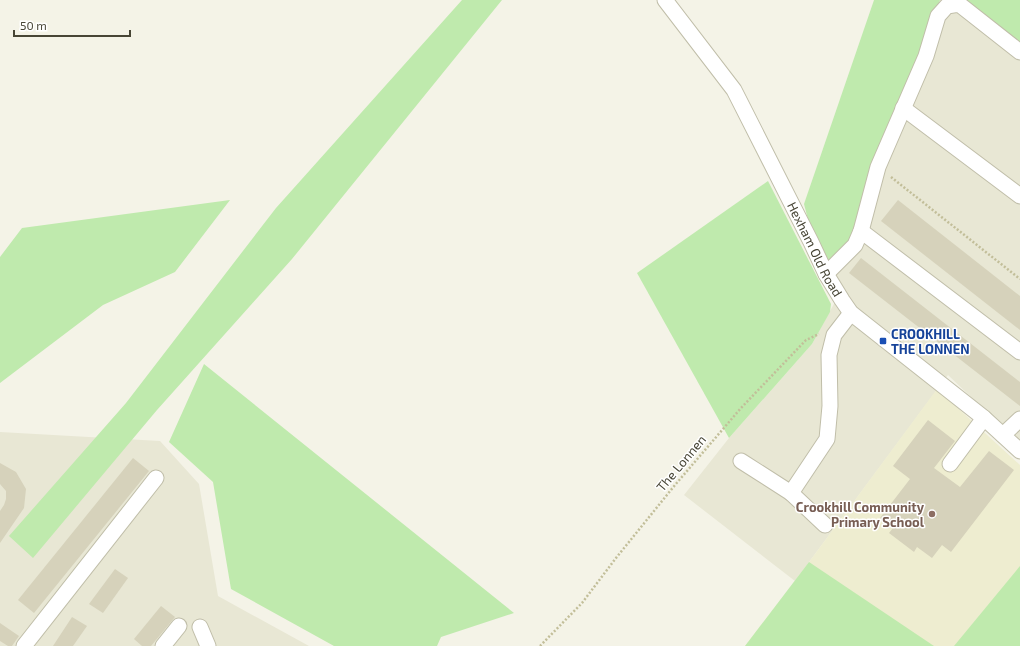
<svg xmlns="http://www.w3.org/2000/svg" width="1020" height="646" font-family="'Exo 2',sans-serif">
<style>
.residential{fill:#e8e7d4}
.education{fill:#eeedd0}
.green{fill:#bfeaad}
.building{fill:#d6d2bb}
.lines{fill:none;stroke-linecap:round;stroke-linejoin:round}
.minor-casing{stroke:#c0bea9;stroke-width:17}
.path{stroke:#c2be99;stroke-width:2.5;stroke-dasharray:2 2;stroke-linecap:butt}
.minor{stroke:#fff;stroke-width:15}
.transit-dot{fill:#1a4fb4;stroke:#fff;stroke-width:1.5}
.education-dot{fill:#8d6e63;stroke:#fff;stroke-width:1.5}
.labels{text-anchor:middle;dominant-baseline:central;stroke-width:3;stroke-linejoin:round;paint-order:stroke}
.street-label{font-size:13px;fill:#474535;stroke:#fff}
.transit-label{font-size:13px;font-weight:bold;fill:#164399;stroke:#fff;text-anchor:start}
.education-label{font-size:13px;font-weight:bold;fill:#785e54;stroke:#fff;text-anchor:end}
</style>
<rect width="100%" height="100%" fill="#f4f3e7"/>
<!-- residential -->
<g class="residential">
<polygon points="940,0 964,0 1020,45 1020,444 948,375 795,581 684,495 729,438 812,344 841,291 827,270 922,54"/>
<polygon points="0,432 160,441 199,484 218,596 309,646 0,646"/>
</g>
<!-- education -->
<polygon class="education" points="937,389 1020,465 1020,646 745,646 795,581"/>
<!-- green -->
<g class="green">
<polygon points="462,0 502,0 292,259 157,410 33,558 9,536 126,403 276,208"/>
<polygon points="874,0 940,0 922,54 857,230 827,270 813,239 804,204"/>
<polygon points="964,0 1020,0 1020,45"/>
<polygon points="768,181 831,304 830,312 812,344 729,438 637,273"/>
<polygon points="230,200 175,272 103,305 0,383 0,257 22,228"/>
<polygon points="204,364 514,613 441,637 437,646 334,646 231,589 213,482 169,442"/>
<polygon points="809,562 934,646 745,646"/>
<polygon points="1020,566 1020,646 954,646"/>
</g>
<!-- building -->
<g class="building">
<polygon points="898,200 1020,296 1020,330 881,221"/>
<polygon points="861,258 1020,382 1020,406 849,273"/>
<polygon points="928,420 955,441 934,468 960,487 989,451 1014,470 951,552 942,545 932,558 917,547 914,552 889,533 893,528 880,518 910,479 893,466"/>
<polygon points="133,458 149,471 34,613 18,600"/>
<polygon points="0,463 16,472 26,489 24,508 0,543 0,511 4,505 6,499 6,491 0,484"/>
<polygon points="115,569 128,578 103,613 89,604"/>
<polygon points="161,606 175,617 151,646 142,646 134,639"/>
<polygon points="72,617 87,626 73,646 53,646"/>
<polygon points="0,623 19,636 12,646 8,646 0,641"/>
</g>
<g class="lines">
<defs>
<g id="minor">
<path id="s1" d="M 665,0 L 734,90 L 811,242 L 826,274 L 842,300 L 851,313 L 984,418 L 1020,451"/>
<polyline points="903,108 1020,196"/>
<polyline points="861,231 1020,352"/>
<polyline points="826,274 855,245 861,231 878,167 926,56 938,16 947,6 959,4 1020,52"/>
<polyline points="1003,435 1020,419"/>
<polyline points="741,461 791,493 827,439 830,406 829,355 834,335 851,313"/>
<polyline points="950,464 984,418"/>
<polyline points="791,493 825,525"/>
<polyline points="200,627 208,646"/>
<polyline points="24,646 156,478"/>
<polyline points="163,646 179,626"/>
</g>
</defs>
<!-- minor casing -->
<use href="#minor" class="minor-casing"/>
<!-- path -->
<g class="path">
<polyline points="891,177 1020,279"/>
<polyline points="540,646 582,603 616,558 675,485 741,408 806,340 819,334"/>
</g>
<!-- minor -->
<use href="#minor" class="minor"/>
</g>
<!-- markers -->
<rect class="transit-dot" x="879" y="337" width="8" height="8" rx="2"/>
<circle class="education-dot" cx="932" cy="514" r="4"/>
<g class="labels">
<!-- street labels -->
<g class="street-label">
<text stroke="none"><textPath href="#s1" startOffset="292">Hexham Old Road</textPath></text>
<text transform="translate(681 463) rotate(-50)">The Lonnen</text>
</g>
<!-- transit labels -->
<g class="transit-label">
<text x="891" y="334">CROOKHILL<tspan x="891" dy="15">THE LONNEN</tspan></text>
</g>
<!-- education labels -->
<g class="education-label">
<text x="924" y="507">Crookhill Community<tspan x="924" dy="15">Primary School</tspan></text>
</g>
</g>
<!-- scale -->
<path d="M14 30v6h116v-6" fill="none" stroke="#474535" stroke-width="2"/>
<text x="20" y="30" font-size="12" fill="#474535" stroke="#ffffff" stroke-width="3" paint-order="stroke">50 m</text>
</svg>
